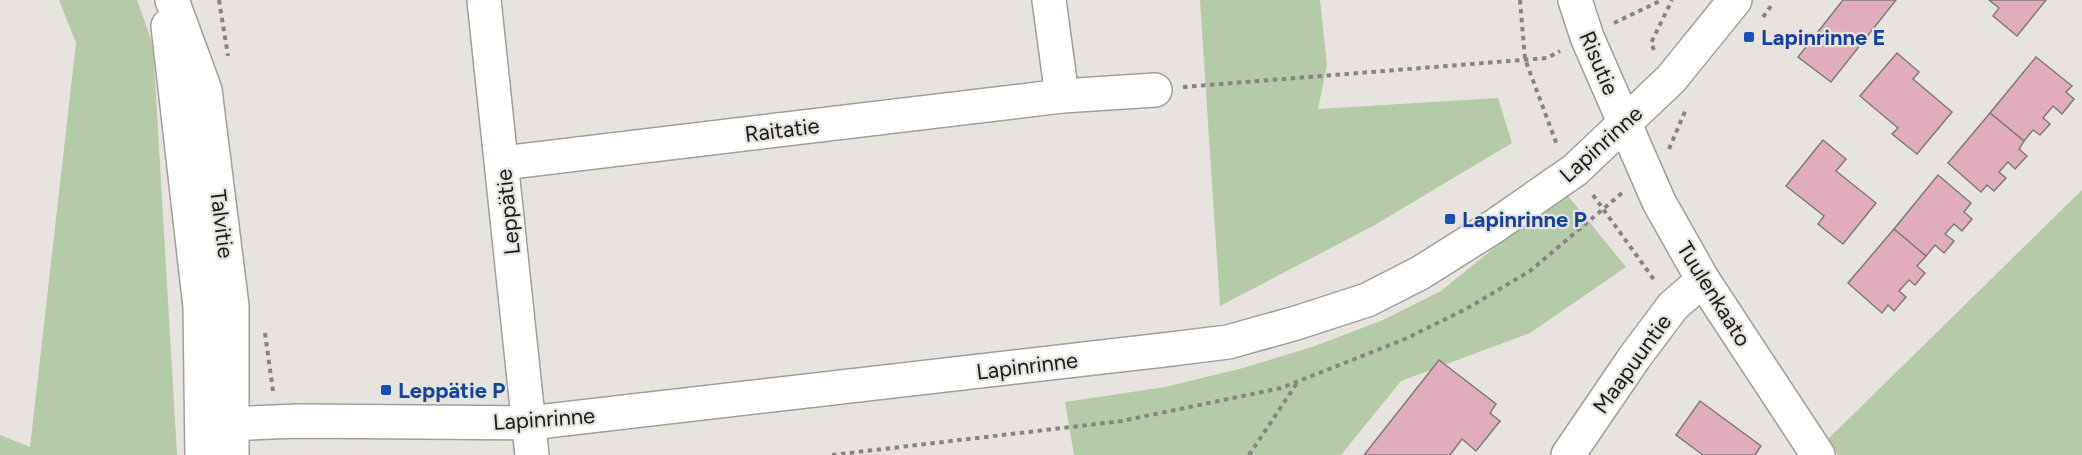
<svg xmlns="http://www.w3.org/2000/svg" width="2082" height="455" font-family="Figtree,sans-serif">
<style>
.green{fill:#b5caa8}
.building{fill:#e1adbc;stroke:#807a7c;stroke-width:1.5}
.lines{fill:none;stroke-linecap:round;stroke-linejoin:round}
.minor-casing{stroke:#a09e99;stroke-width:36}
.path{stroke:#878582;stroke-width:4;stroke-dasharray:4.5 4.5;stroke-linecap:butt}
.minor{stroke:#fff;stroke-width:33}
.transit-dot{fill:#1a4fb4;stroke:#e7e4e0;stroke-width:2}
.labels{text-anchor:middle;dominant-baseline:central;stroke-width:4.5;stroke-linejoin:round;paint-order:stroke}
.transit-label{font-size:22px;font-weight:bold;fill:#164399;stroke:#e7e4e0;text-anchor:start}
.street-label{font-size:22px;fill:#1c1b19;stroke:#e7e4e0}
</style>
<rect width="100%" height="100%" fill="#e7e4e0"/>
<!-- green -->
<g class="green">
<polygon points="59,0 137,0 153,45 177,455 0,455 0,435 30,447 76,43"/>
<polygon points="1200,0 1320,0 1327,65 1318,109 1498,98 1512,143 1373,226 1220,306"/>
<polygon points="2082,190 2082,455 1838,455 1827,440"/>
<polygon points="1564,191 1626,267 1530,333 1401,381 1341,455 1074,455 1065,402 1165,387 1243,368 1312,347 1383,320 1441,291"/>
</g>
<!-- building -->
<g class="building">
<polygon points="1843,0 1896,0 1831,82 1798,57"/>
<polygon points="1989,0 2046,0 2017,36 1993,16 1999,8"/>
<polygon points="1897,53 1919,72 1913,79 1952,112 1917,154 1892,134 1898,128 1860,96"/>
<polygon points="2036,57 2072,86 2066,92 2074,99 2062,114 2053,106 2043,118 2050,124 2040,135 2033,130 2024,141 1990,113"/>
<polygon points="1990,113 2024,141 2019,149 2027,156 2015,169 2008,162 1999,172 2006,178 1994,191 1987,185 1981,192 1948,163"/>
<polygon points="1823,140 1846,159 1836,171 1876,203 1843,244 1818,224 1824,216 1786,186"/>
<polygon points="1938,175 1971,203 1964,212 1972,219 1962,231 1954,224 1945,234 1954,241 1944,253 1935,245 1926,256 1894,229"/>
<polygon points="1894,229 1926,256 1917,266 1925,273 1915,285 1909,280 1899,291 1906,297 1894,311 1888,305 1882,313 1848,283"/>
<polygon points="1439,360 1496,404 1490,413 1500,421 1476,451 1462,439 1450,455 1364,455"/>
<polygon points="1700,401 1761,446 1755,455 1703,455 1676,435"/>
</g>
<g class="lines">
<defs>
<g id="minor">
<polyline points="172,0 205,90 232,306 232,455"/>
<polyline points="484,0 532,455"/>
<polyline points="1049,0 1062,96"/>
<polyline points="1575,0 1587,37 1659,202 1703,280 1818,455"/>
<polyline points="168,26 200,307 202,455"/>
<polyline points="503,163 1062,96 1155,90"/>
<polyline points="202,425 298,421 529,423 1163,350 1228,342 1296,323 1367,300 1420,273 1493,227 1575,170 1671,79 1735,0"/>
<polyline points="1568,455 1634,358 1673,306 1703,280"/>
</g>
</defs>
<!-- minor casing -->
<use href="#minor" class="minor-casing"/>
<!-- path -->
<g class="path">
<polyline points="219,0 228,56"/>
<polyline points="1520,0 1525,59 1557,145"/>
<polyline points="1763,17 1771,6"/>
<polyline points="1614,23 1662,0"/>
<polyline points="1654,50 1651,43 1672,0"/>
<polyline points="1183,87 1547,58 1560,51"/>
<polyline points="1669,149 1686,109"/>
<polyline points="1593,195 1655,281"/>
<polyline points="265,333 273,391"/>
<polyline points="832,455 1122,421 1281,388 1405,339 1466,309 1530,271 1622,193"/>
<polyline points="1249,455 1297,383"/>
</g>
<!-- minor -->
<use href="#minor" class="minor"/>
</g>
<!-- markers -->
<g class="transit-dot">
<rect x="1743" y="31" width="12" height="12" rx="3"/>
<rect x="1444" y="213" width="12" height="12" rx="3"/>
<rect x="380" y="384" width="12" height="12" rx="3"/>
</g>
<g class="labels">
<!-- transit labels -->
<g class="transit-label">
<text x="1761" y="37">Lapinrinne E</text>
<text x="1462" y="219">Lapinrinne P</text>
<text x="398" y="390">Leppätie P</text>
</g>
<!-- street labels -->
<g class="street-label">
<text transform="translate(1599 63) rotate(67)">Risutie</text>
<text transform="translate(782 130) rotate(-7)">Raitatie</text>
<text transform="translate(1601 144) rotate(-42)">Lapinrinne</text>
<text transform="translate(508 212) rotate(-96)">Leppätie</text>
<text transform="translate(222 224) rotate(83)">Talvitie</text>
<text transform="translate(1714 294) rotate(58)">Tuulenkaato</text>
<text transform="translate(1632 364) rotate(-54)">Maapuuntie</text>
<text transform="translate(1027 366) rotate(-7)">Lapinrinne</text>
<text transform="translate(544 419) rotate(-4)">Lapinrinne</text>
</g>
</g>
</svg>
